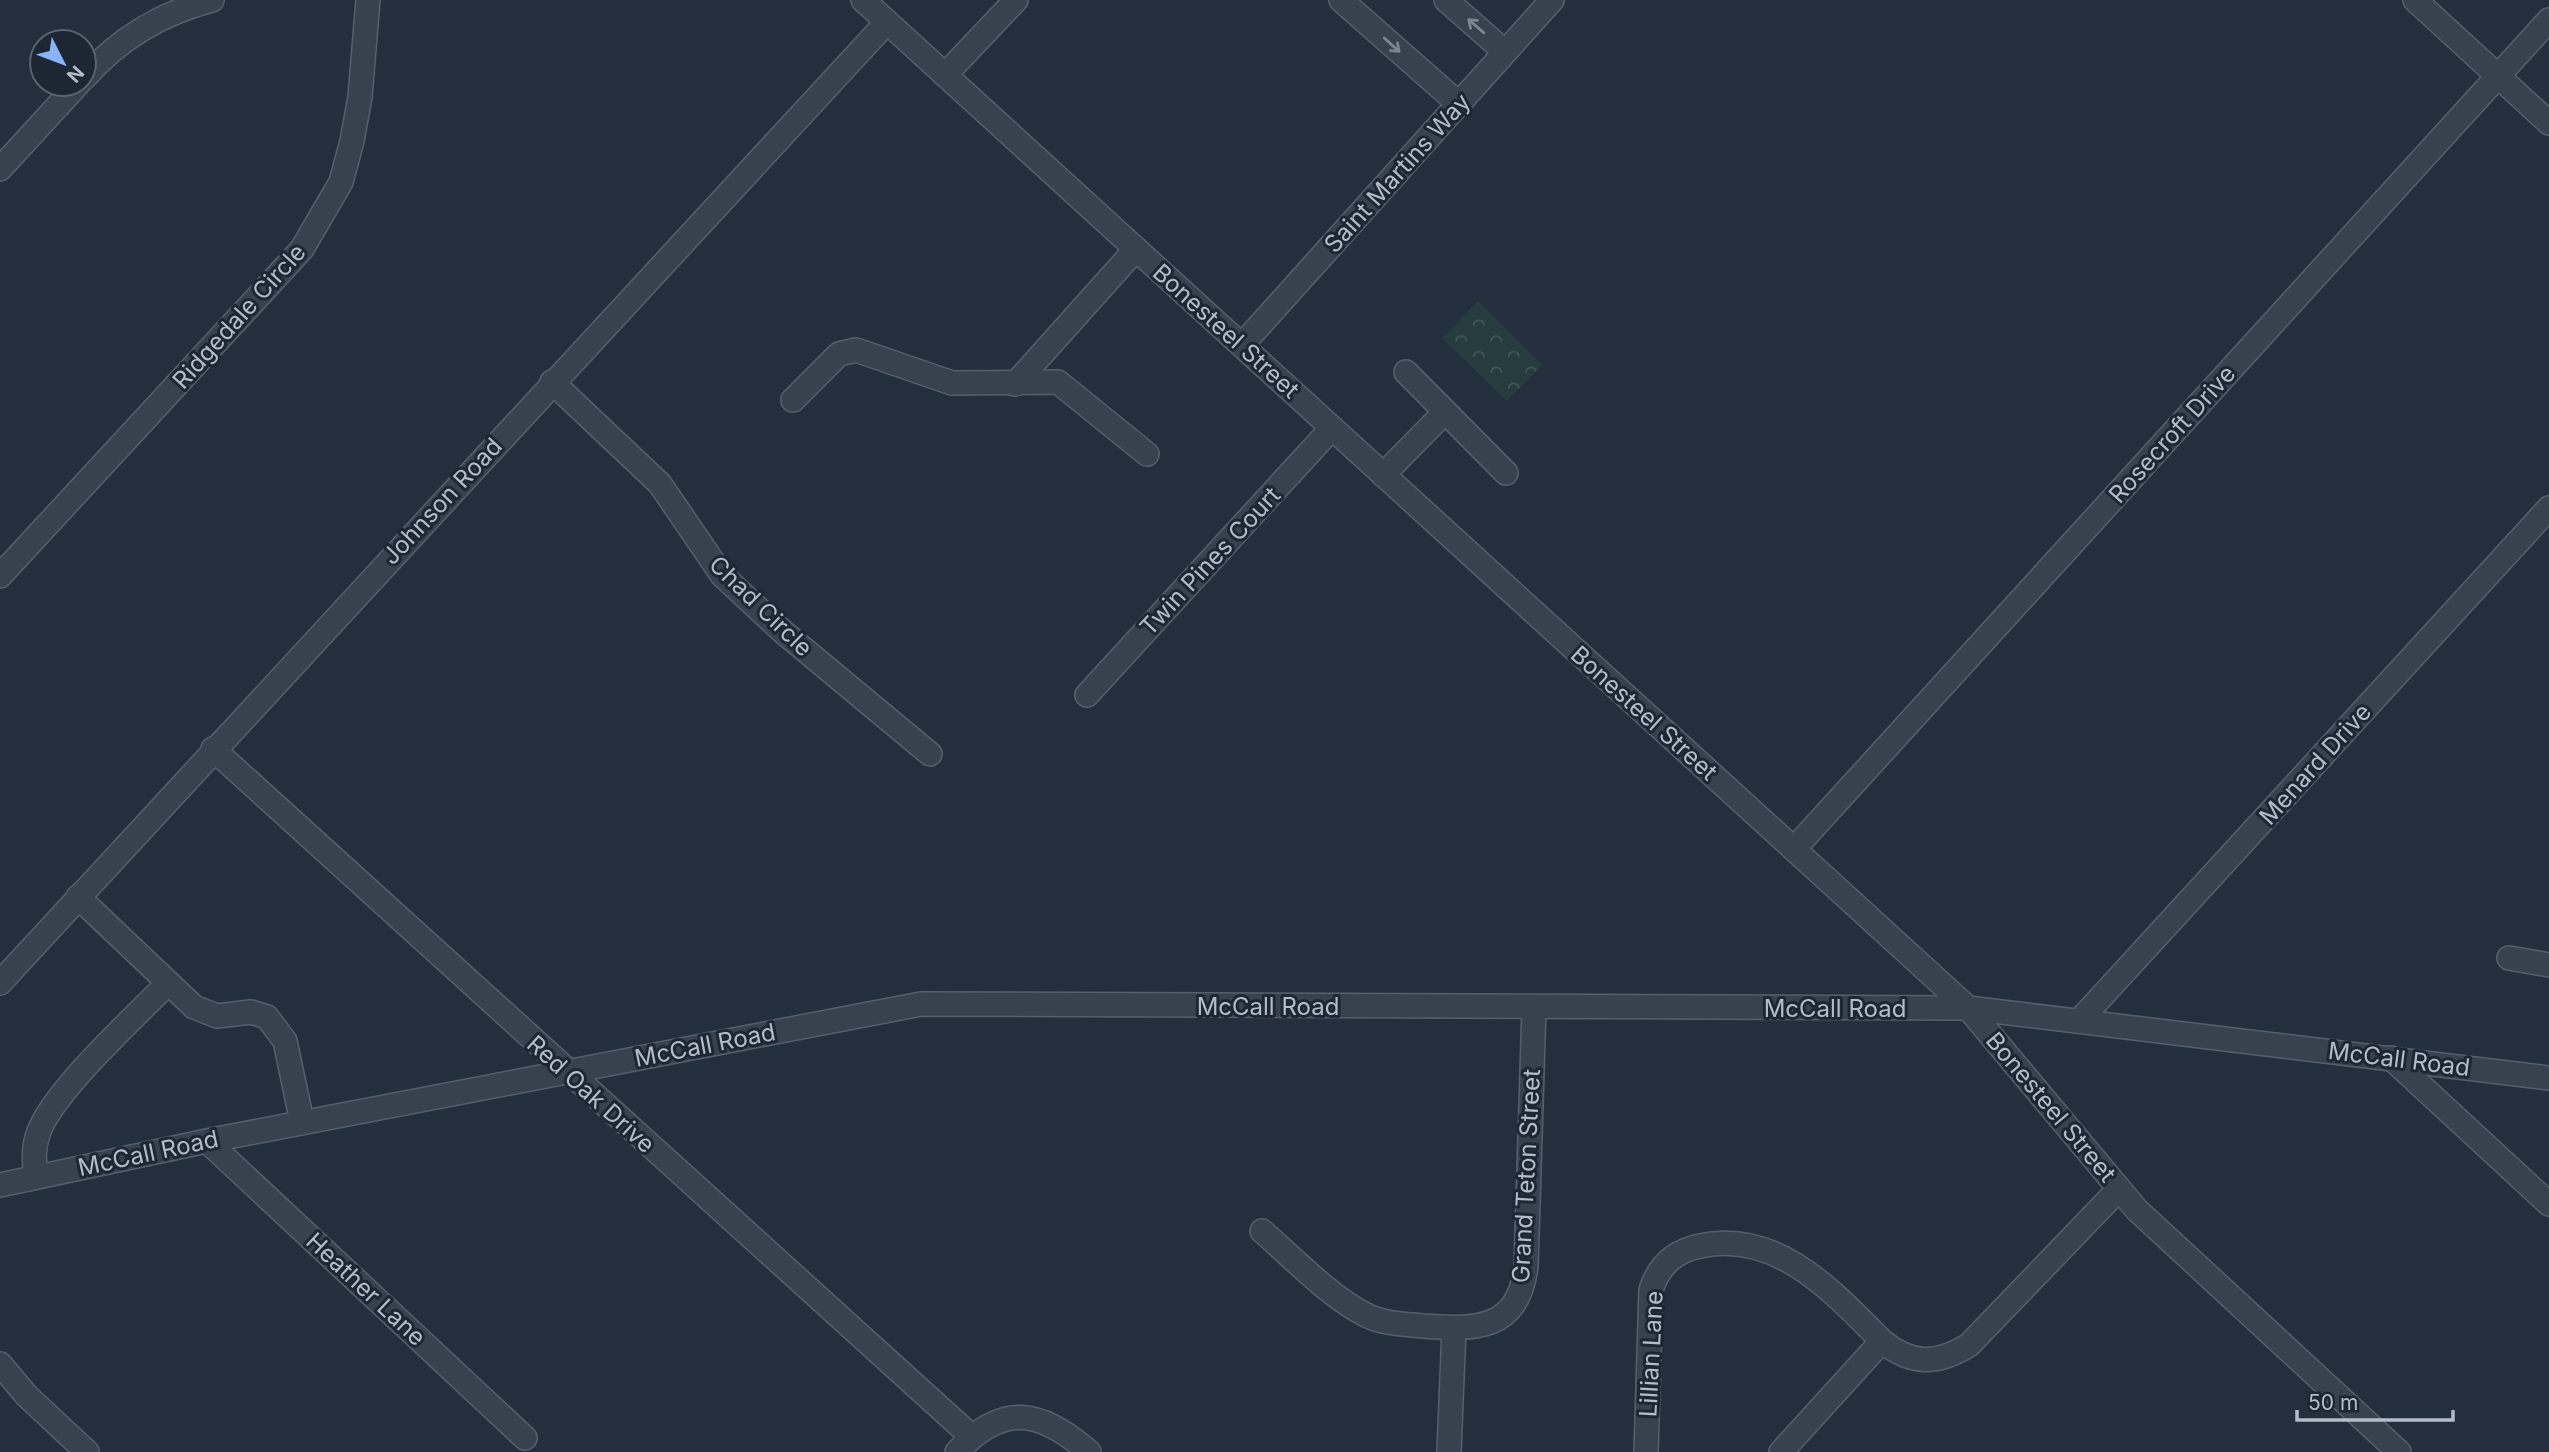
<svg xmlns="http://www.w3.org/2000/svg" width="2549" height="1452" font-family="Inter,sans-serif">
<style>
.park{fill:url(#park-crowns)}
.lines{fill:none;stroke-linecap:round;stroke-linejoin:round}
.minor-casing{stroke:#565f6c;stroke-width:26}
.minor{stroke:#38414e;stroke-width:23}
.oneway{stroke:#7c8592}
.labels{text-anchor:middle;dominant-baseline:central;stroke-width:6;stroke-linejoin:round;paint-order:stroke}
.street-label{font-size:24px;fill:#b4bcc9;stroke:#1d2633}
</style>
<defs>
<pattern id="park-crowns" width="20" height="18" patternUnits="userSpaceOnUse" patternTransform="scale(1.75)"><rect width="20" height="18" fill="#263c3f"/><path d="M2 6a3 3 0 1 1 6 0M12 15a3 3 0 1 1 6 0" fill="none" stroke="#435659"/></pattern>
</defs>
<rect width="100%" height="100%" fill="#242f3e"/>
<!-- park -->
<polygon class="park" points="1478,301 1542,365 1507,401 1442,338"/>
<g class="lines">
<defs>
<g id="minor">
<polyline points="863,0 1968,1008 2137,1210 2399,1452"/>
<polyline points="1341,0 1459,104"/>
<polyline points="1446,0 1505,52"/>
<polyline points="2415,0 2549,123"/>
<polyline points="945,75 1016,0"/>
<path d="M 84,78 C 120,38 160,14 212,0"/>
<polyline points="0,169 78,84"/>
<polyline points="1242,345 1552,0"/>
<polyline points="1406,372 1506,473"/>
<polyline points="552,382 660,484 722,575 782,631 930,754"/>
<polyline points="1015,384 1136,249"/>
<polyline points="793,400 839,354 856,350 952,383 1058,382 1147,454"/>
<polyline points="1383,475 1445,412"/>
<polyline points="0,576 302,249 341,182 352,141 360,97 368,0"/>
<polyline points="1087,695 1332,428"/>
<polyline points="213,749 971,1436"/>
<polyline points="1794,849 2549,20"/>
<polyline points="78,897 194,1007 217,1016 251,1012 267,1017 285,1041 302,1122"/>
<polyline points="2509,958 2549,965"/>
<polyline points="0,983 887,22"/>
<polyline points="2081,1019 2549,508"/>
<polyline points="2391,1058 2549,1204"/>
<polyline points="207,1141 525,1438"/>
<path d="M 36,1177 C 34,1161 33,1149 38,1134 C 52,1092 135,1017 168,983"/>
<polyline points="0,1185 207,1141 921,1004 1968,1008 2549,1078"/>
<path d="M 1262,1231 C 1293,1258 1330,1297 1366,1315 C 1383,1324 1404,1324 1423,1326 C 1477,1330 1518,1330 1526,1267 L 1534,1007"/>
<path d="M 1882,1341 C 1911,1365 1937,1365 1969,1345 L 2119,1189"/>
<polyline points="0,1364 27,1396 87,1452"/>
<path d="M 957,1452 C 1003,1402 1041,1410 1089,1452"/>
<polyline points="1449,1452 1454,1328"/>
<path d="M 1646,1452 L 1651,1290 C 1659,1265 1675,1251 1700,1246 C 1777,1229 1833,1292 1882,1341 L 1781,1452"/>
</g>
</defs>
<!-- minor casing -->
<use href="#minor" class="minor-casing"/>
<!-- minor -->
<use href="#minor" class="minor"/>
</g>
<!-- one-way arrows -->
<defs><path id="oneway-shaft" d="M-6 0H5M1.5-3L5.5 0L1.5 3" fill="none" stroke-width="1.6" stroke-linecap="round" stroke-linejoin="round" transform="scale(1.75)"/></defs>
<g class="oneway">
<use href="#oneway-shaft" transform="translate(1476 26) rotate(-139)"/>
<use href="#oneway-shaft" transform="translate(1392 45) rotate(42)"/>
</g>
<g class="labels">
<!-- street labels -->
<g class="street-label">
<text transform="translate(1397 173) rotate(-48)">Saint Martins Way</text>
<text transform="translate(239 316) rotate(-48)">Ridgedale Circle</text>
<text transform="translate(1226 331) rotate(42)">Bonesteel Street</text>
<text transform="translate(2172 434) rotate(-48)">Rosecroft Drive</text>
<text transform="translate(442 501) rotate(-47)">Johnson Road</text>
<text transform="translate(1210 561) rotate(-47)">Twin Pines Court</text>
<text transform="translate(761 606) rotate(44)">Chad Circle</text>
<text transform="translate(1644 713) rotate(42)">Bonesteel Street</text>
<text transform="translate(2315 764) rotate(-48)">Menard Drive</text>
<text x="1268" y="1006">McCall Road</text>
<text x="1835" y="1008">McCall Road</text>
<text transform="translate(705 1045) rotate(-11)">McCall Road</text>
<text transform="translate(2399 1059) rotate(7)">McCall Road</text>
<text transform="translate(591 1094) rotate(42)">Red Oak Drive</text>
<text transform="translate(2051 1107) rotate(50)">Bonesteel Street</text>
<text transform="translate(148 1153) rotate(-12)">McCall Road</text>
<text transform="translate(1526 1176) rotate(-87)">Grand Teton Street</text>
<text transform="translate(366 1289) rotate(43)">Heather Lane</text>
<text transform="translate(1651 1354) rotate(-87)">Lillian Lane</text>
</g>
</g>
<!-- north arrow -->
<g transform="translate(63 63) rotate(132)"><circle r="33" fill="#1d2633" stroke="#59626f" stroke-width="2"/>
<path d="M0-5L12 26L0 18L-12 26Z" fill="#8ab4f8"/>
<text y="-10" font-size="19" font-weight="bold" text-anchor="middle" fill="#b4bcc9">N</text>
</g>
<!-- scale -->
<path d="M2297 1410v10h156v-10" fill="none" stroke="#b4bcc9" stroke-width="3.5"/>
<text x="2308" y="1410" font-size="21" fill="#b4bcc9" stroke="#1d2633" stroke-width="5" paint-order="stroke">50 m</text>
</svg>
